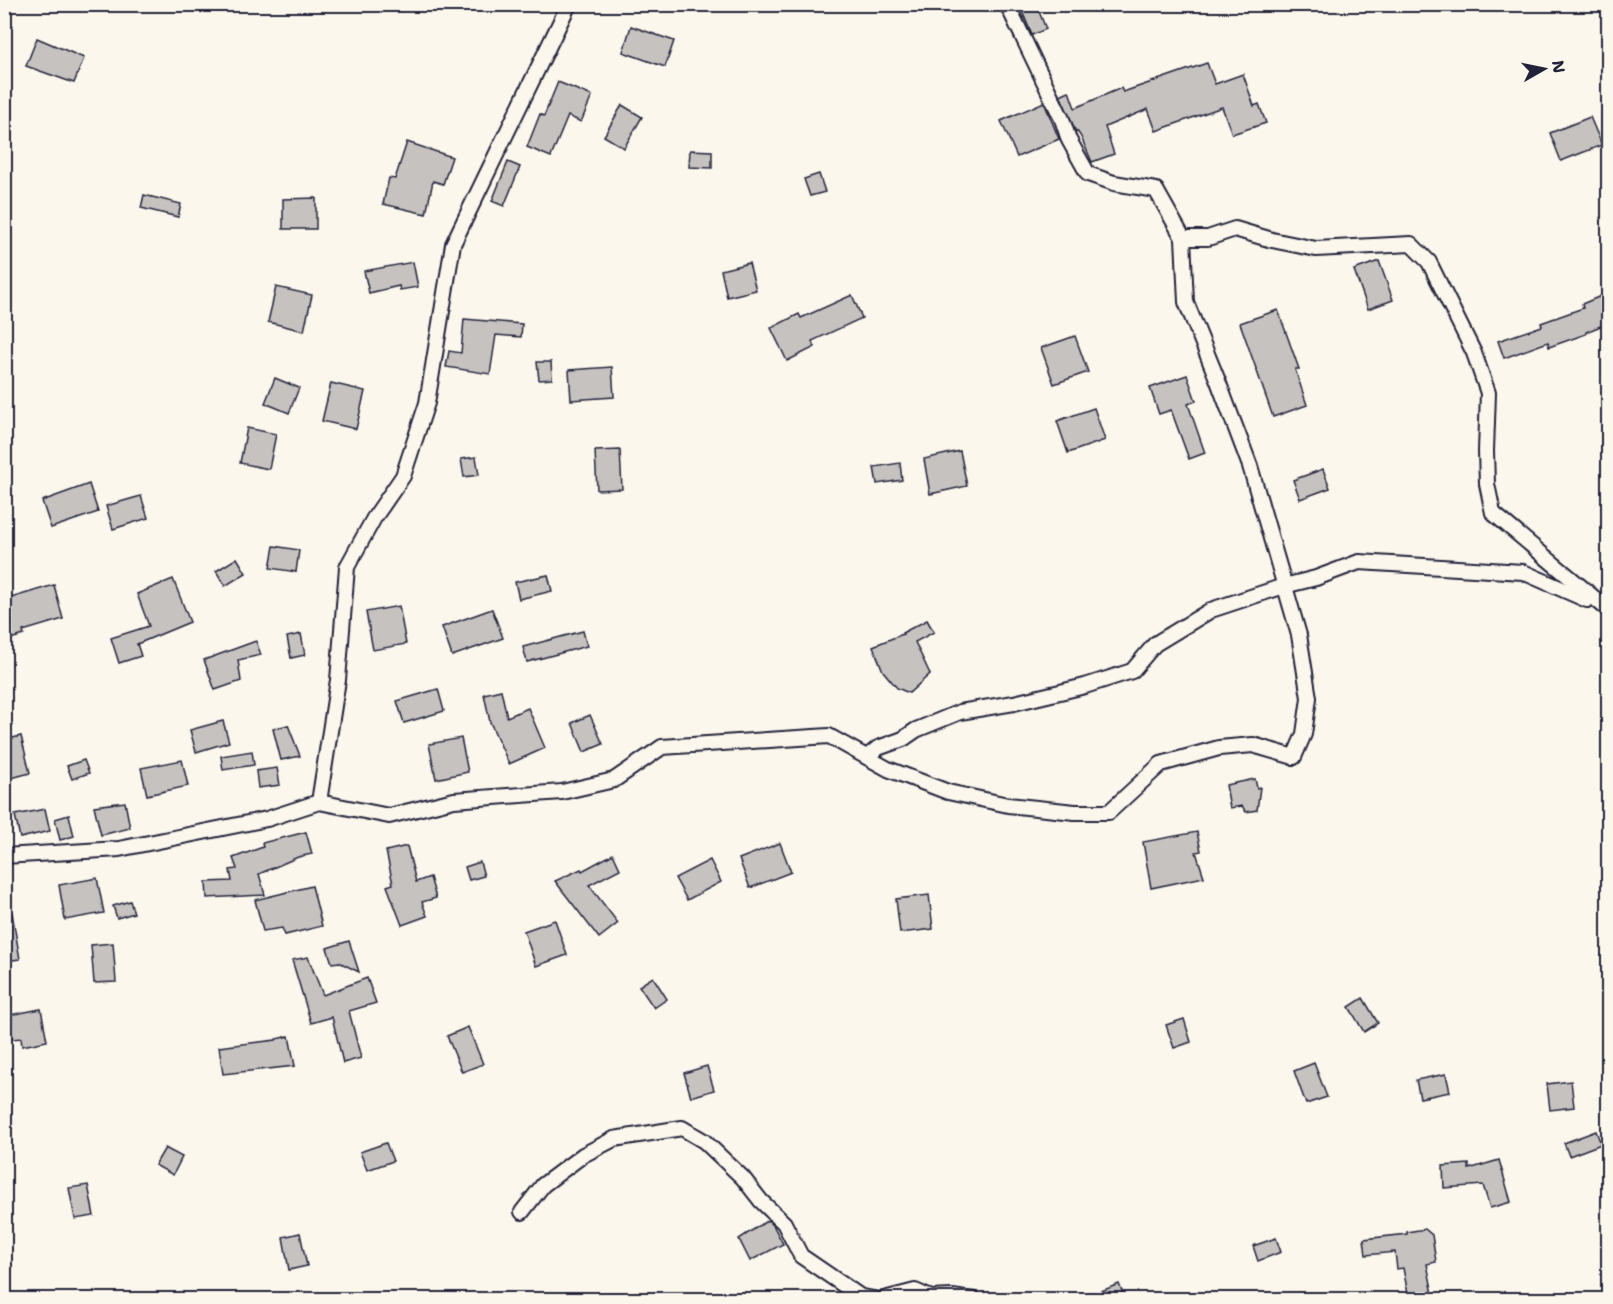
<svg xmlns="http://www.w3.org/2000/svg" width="1613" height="1304" font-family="'Shantell Sans',sans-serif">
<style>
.building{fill:#c6c2c0;stroke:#22223b;stroke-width:1.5}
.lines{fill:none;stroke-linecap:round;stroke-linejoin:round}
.street-casing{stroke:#22223b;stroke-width:18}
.street{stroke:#fbf7ec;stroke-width:14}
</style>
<rect width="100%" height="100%" fill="#fbf7ec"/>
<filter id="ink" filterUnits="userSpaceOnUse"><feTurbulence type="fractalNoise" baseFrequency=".0167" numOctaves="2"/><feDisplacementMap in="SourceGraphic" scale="12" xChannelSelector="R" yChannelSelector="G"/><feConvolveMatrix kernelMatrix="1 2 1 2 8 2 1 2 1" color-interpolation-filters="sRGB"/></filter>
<g filter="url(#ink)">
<!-- building -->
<g class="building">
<polygon points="1019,4 1036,4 1046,29 1032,35"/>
<polygon points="631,26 674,41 665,67 623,52"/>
<polygon points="37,38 84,58 74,83 26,66"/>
<polygon points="1207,63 1215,84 1243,74 1254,106 1259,104 1266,123 1232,134 1222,107 1156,131 1148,109 1105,127 1114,154 1092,162 1081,137 1077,131 1076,132 1060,95 1069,91 1075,108 1121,88 1123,92"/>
<polygon points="558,82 592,96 581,122 568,116 551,157 527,147 540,114 544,116"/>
<polygon points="1044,102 1059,139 1017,157 1001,121"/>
<polygon points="622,105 642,117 624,148 604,136"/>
<polygon points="1590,117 1602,145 1561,161 1550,133"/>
<polygon points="407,142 452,157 443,184 433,181 426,214 383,204 389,178 395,179"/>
<polygon points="690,150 712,151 712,168 689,167"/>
<polygon points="508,162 520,167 504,206 492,201"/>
<polygon points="819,174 825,192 810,196 804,179"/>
<polygon points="144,195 181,204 178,217 141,208"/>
<polygon points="316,198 316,229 283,229 283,199"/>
<polygon points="1379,261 1393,300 1368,309 1354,270"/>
<polygon points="413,262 418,287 400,290 399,286 369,293 364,271"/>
<polygon points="749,263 756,290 727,297 721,270"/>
<polygon points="276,287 312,295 304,331 268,322"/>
<polygon points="1608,293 1608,323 1586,332 1586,334 1549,347 1548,342 1504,358 1498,341 1542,326 1541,323 1583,308 1582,304"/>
<polygon points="852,295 862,318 812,341 815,347 787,361 771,328 799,314 801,318"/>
<polygon points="1278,310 1299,369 1295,369 1307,405 1273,417 1240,323"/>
<polygon points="464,319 522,324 521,337 496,335 490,374 446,367 449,351 461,353"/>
<polygon points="1075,336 1088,372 1054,384 1041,348"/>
<polygon points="537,362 551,362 552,379 539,380"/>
<polygon points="612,367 614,397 571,400 569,370"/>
<polygon points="1187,375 1196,401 1188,404 1205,453 1189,459 1171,410 1159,414 1150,388"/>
<polygon points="275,378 299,388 289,413 265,403"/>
<polygon points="331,383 365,391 356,429 322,421"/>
<polygon points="1094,408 1105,440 1068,453 1057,421"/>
<polygon points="247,428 276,434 269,469 240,463"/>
<polygon points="620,450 622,489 597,490 595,451"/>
<polygon points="960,451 967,486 930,494 924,459"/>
<polygon points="476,457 479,475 464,477 461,459"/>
<polygon points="900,463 902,480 877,484 874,467"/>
<polygon points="1323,469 1330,488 1300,499 1293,480"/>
<polygon points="89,484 98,512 51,528 42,501"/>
<polygon points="141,496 148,518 113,529 106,506"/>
<polygon points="274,546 299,550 296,572 270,568"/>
<polygon points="237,558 246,573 225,586 216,571"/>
<polygon points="548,575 552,591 519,599 515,582"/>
<polygon points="173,579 190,622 137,644 141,656 119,663 111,638 149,626 137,594"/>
<polygon points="54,585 63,619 23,631 24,635 4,641 4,600"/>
<polygon points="399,606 406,644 373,650 366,612"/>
<polygon points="492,609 503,638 452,656 442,627"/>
<polygon points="927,620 934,632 915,642 930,674 909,693 897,688 883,671 873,646 903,634 902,633"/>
<polygon points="583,631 587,646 527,662 523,647"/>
<polygon points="301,634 305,655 291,658 287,637"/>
<polygon points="256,641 261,655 238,660 241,681 215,690 204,660"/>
<polygon points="438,689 444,711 404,723 397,701"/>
<polygon points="501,690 507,717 528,708 545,748 509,764 490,722 484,694"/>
<polygon points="590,715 603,744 584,752 572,723"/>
<polygon points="223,721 229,742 196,752 190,730"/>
<polygon points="288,725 300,756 281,760 273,729"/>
<polygon points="21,736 30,773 4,780 4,740"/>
<polygon points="461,738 468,772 436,779 429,744"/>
<polygon points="252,751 254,765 223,770 221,756"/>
<polygon points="84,760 89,773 72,779 67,766"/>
<polygon points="182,760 188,786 147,795 141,768"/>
<polygon points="277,768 280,785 258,788 256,771"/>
<polygon points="1255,779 1257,788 1260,787 1257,810 1246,812 1242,806 1230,808 1226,785"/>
<polygon points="125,802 130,828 101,835 94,806"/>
<polygon points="45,809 50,831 20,838 15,815"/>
<polygon points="69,815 74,836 60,840 55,819"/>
<polygon points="306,832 312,854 298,857 259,874 265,895 207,898 206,882 232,881 230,870 237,869 233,858 263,847 262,843"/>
<polygon points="1197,832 1201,851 1196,852 1204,877 1151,888 1143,842"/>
<polygon points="780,843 791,872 750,888 739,859"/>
<polygon points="407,846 416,882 430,877 436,898 422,902 427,916 402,925 387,886 393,884 386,851"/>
<polygon points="613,854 620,869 589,885 618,923 599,938 555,881 581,869 582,871"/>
<polygon points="710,860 721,882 687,900 675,878"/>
<polygon points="480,862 484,876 469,880 465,867"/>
<polygon points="97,878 104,913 65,920 59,885"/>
<polygon points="312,886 322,926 285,935 282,928 263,931 255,900"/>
<polygon points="929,895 933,929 900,933 896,899"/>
<polygon points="130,901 134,913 117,918 113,906"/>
<polygon points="12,913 20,959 4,961 4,914"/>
<polygon points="555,920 567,955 536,966 524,931"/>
<polygon points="349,941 359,972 339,962 332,963 327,948"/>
<polygon points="113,943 116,982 94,983 91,945"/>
<polygon points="308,957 323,995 367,978 376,1003 349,1011 361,1058 343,1063 332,1017 311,1023 292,960"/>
<polygon points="653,977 667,999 654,1008 639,986"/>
<polygon points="1363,998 1378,1023 1364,1032 1349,1007"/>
<polygon points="41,1009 47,1041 22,1046 21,1038 4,1040 4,1016"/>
<polygon points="1184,1019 1191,1042 1174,1048 1166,1025"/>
<polygon points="468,1027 483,1064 462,1072 447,1036"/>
<polygon points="289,1036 295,1066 223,1074 219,1047 276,1040 276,1039"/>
<polygon points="1314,1063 1327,1097 1306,1104 1294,1071"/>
<polygon points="707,1066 714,1090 691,1097 684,1073"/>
<polygon points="1446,1074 1450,1092 1420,1098 1416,1080"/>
<polygon points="1571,1081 1574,1107 1550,1110 1547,1084"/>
<polygon points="1596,1131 1601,1144 1569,1156 1564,1143"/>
<polygon points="386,1143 393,1161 367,1170 360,1152"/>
<polygon points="165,1148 182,1157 173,1175 155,1165"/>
<polygon points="1499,1160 1511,1202 1490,1208 1483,1185 1444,1188 1443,1166 1469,1164 1469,1169"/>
<polygon points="88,1185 94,1216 75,1219 69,1188"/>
<polygon points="768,1220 773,1225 783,1244 750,1261 739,1239"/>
<polygon points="1425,1229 1432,1235 1436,1262 1427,1264 1434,1299 1409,1299 1403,1268 1397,1269 1395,1252 1366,1255 1364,1239 1407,1234 1407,1232"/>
<polygon points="300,1233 307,1266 289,1270 283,1237"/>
<polygon points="1276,1238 1281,1252 1258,1261 1253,1246"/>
<polygon points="1119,1284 1125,1299 1081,1299"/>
</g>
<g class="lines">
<defs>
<g id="street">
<polyline points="1007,4 1062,119 1069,140 1088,174 1114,183 1156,190 1183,238 1208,238 1235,229 1272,240 1316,249 1411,244 1429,262 1474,353 1488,393 1486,451 1487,484 1493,513 1605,607"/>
<polyline points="867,757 878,748 903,739 916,730 960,712 1014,703 1085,686 1132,671 1155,644 1211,610 1284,586 1316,578 1359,562 1523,572 1587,600"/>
<polyline points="319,802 389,816 454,800 562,792 614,780 662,747 829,736 888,769 948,792 1008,805 1075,812 1109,812 1161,764 1219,748 1253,745 1294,757 1304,734 1309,698 1299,635 1250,466 1218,381 1186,302 1183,238"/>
<polyline points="4,856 119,849 267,819 319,802 338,680 347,567 374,518 403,476 427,403 453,244 569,4"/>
<polyline points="522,1212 543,1185 583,1155 614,1139 682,1128 704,1141 743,1178 761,1201 784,1223 801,1256 861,1297 879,1300"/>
<polyline points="880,1300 915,1291 931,1298 952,1297 974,1300"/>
</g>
</defs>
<!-- street casing -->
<use href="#street" class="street-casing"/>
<!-- street -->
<use href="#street" class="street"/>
</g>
</g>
<!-- margin -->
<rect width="1613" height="1304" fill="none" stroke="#fbf7ec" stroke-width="24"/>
<rect x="12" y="12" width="1589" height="1280" fill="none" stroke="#22223b" stroke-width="2" filter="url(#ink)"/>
<!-- north arrow -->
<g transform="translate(1544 69) rotate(81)" stroke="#fbf7ec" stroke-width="4.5" paint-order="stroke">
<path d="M0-4.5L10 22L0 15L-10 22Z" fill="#22223b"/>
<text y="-9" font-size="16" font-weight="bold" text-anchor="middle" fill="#22223b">N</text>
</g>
</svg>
